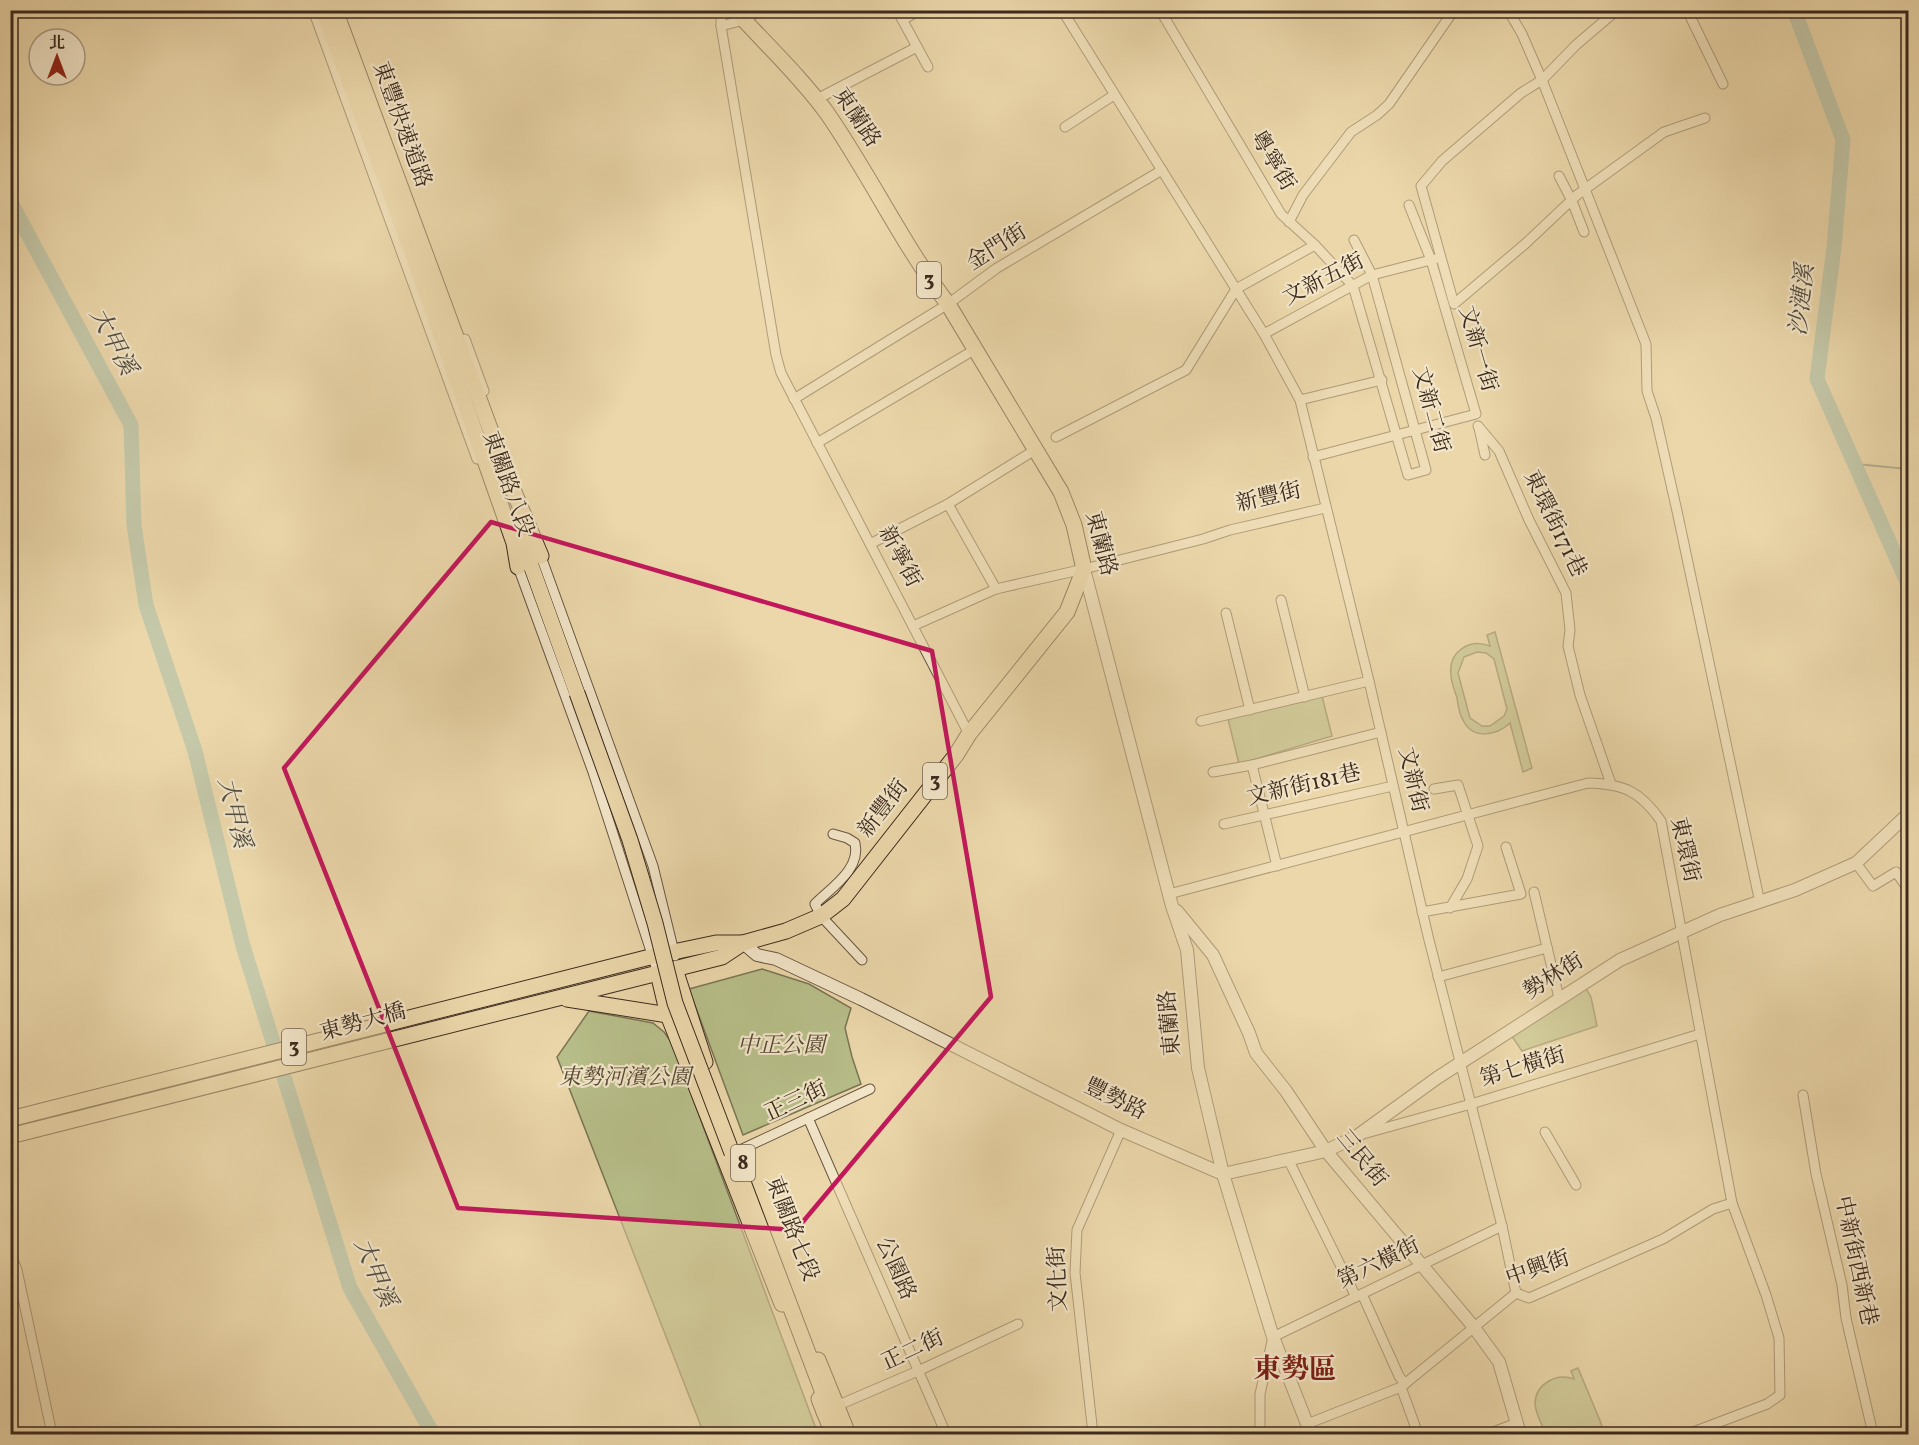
<svg xmlns="http://www.w3.org/2000/svg" width="1919" height="1445" font-family="Vollkorn,'Noto Serif TC',serif">
<style>
.green{fill:#b7be89;stroke:#7a7454;stroke-width:1.5;fill-rule:evenodd}
.lines{fill:none;stroke-linecap:round;stroke-linejoin:round}
.stream{stroke:#738073;stroke-width:2}
.river{stroke:#98b9ac;stroke-width:15}
.minor-casing{stroke:#685541;stroke-width:11}
.tertiary-casing{stroke:#685541;stroke-width:14}
.primary-casing{stroke:#3c2a1e;stroke-width:17}
.trunk-casing{stroke:#3c2a1e;stroke-width:17}
.minor{stroke:#f2e5c8;stroke-width:9}
.tertiary{stroke:#f2e5c8;stroke-width:12}
.primary{stroke:#ebd7aa;stroke-width:15}
.trunk{stroke:#ebd7aa;stroke-width:15}
.trunk-bridge-casing{stroke:#3c2a1e;stroke-width:17;stroke-linecap:butt}
.trunk-bridge{stroke:#ebd7aa;stroke-width:15}
.marked{fill:none;stroke:#c2185b;stroke-width:4.5;stroke-linejoin:round}
.labels{text-anchor:middle;dominant-baseline:central;stroke-width:4.5;stroke-linejoin:round;paint-order:stroke}
.shield{fill:#f2e5c8;stroke:#736251;stroke-width:1.5}
.shield-label{font-size:21px;font-weight:bold;fill:#3c2a1e}
.street-label{font-size:22px;fill:#3c2a1e;stroke:#f2e5c8}
.park-label{font-size:22px;font-style:italic;fill:#554833;stroke:#f2e5c8}
.water-label{font-size:24px;font-style:italic;fill:#534e42;stroke:#f2e5c8}
.district-label{font-size:28px;font-weight:bold;fill:#7a1f14;stroke:#f2e5c8}
</style>
<rect width="100%" height="100%" fill="#ebd7aa"/>
<filter id="stains"><feTurbulence type="fractalNoise" baseFrequency=".00333" numOctaves="4"/><feColorMatrix values="0 0 0 0 .2 0 0 0 0 .09 0 0 0 0 .02 0 0 0 .5 -.17"/></filter>
<radialGradient id="worn" r=".72"><stop offset=".6" stop-color="#630" stop-opacity="0"/><stop offset="1" stop-color="#630" stop-opacity=".3"/></radialGradient>
<!-- green -->
<g class="green">
<path d="M 1495,632 L 1532,768 L 1523,772 L 1510,723 C 1497,735 1473,741 1463,720 C 1459,714 1458,705 1457,698 C 1455,691 1451,683 1451,675 C 1448,652 1469,638 1490,646 L 1487,635 ZM 1477,652 L 1486,653 L 1494,659 L 1507,709 L 1504,716 L 1490,726 L 1482,726 L 1470,718 L 1458,673 L 1464,657 Z"/>
<polygon points="1322,696 1332,736 1239,764 1228,719"/>
<polygon points="762,969 809,984 851,1008 845,1028 852,1057 861,1084 743,1135 689,989"/>
<polygon points="1585,987 1591,997 1597,1026 1522,1051 1511,1035"/>
<polygon points="589,1011 653,1023 664,1032 672,1043 818,1434 704,1434 557,1057"/>
<path d="M 1578,1368 L 1601,1423 L 1604,1434 L 1546,1434 C 1542,1425 1535,1413 1535,1403 C 1536,1383 1557,1373 1574,1379 L 1571,1371 Z"/>
</g>
<g class="lines">
<!-- stream -->
<polyline class="stream" points="1856,464 1908,469"/>
<!-- river -->
<g class="river">
<polyline points="1794,10 1843,140 1834,247 1817,379 1908,584"/>
<polyline points="10,201 131,425 134,525 146,605 195,751 243,946 350,1288 433,1434"/>
</g>
<defs>
<g id="minor">
<polyline points="313,10 477,459"/>
<polyline points="721,10 721,26 776,355 781,373 969,734"/>
<polyline points="897,10 928,67"/>
<polyline points="1062,10 1264,334 1300,400 1369,681 1428,936 1502,1226 1516,1293"/>
<polyline points="1508,10 1522,34 1542,80 1646,344 1647,391 1656,418 1677,511 1760,903"/>
<polyline points="1617,10 1576,45 1542,80 1521,93 1442,161 1421,186 1454,304 1525,244 1577,195 1664,132 1705,118"/>
<polyline points="1687,10 1723,84"/>
<polyline points="903,20 919,10"/>
<polyline points="721,26 744,20 760,10"/>
<polyline points="817,99 917,47"/>
<polyline points="1065,127 1114,95"/>
<polyline points="1559,176 1572,201 1584,232"/>
<polyline points="1289,222 1303,195 1351,132 1377,115 1389,104 1454,10"/>
<polyline points="1315,245 1353,286 1408,475 1426,470 1372,275 1354,240"/>
<polyline points="1264,334 1372,275 1435,259"/>
<polyline points="465,339 484,391"/>
<polyline points="794,399 948,304 997,268 1162,170"/>
<polyline points="1300,400 1382,380"/>
<polyline points="1478,426 1499,451 1529,520 1566,593 1570,630 1568,646 1580,695 1611,784"/>
<polyline points="1479,428 1485,455"/>
<polyline points="1056,437 1186,370 1236,289 1315,245 1281,214 1160,10"/>
<polyline points="817,443 974,350"/>
<polyline points="1313,457 1476,414 1431,260 1409,205"/>
<polyline points="948,504 996,589"/>
<polyline points="870,544 948,504 1035,450"/>
<polyline points="539,551 653,866 675,956"/>
<polyline points="517,564 593,772 658,973"/>
<polyline points="1281,600 1305,697"/>
<polyline points="1226,613 1250,710"/>
<polyline points="913,626 996,589 1084,569 1203,539 1230,530 1325,508"/>
<polyline points="1201,721 1369,681"/>
<polyline points="1252,765 1277,866"/>
<polyline points="1213,772 1252,765 1381,732"/>
<polyline points="1434,789 1458,785 1478,846 1467,879 1450,908"/>
<polyline points="1224,824 1393,786"/>
<path d="M 833,834 L 847,838 L 855,843 C 861,869 832,887 815,904 L 821,916 L 862,960"/>
<polyline points="1856,863 1873,886 1896,872 1908,889"/>
<polyline points="1534,892 1559,998"/>
<path d="M 1169,894 L 1588,783 C 1624,784 1640,791 1661,821 L 1732,1203 L 1766,1295 L 1779,1338 L 1780,1395 L 1767,1404 L 1688,1434"/>
<polyline points="1422,912 1521,894 1506,847"/>
<polyline points="1438,977 1547,948"/>
<polyline points="1803,1095 1816,1174 1842,1285 1846,1318 1873,1434"/>
<polyline points="808,1118 946,1434"/>
<polyline points="1545,1132 1576,1185"/>
<polyline points="1363,1134 1471,1104 1700,1034"/>
<polyline points="738,1151 870,1089"/>
<polyline points="1289,1161 1356,1297"/>
<polyline points="10,1252 17,1270 52,1434"/>
<polyline points="1362,1294 1399,1376 1405,1384"/>
<polyline points="1401,1387 1418,1434"/>
<polyline points="834,1407 918,1371 1018,1324"/>
<polyline points="1307,1424 1401,1387 1516,1293 1529,1298 1663,1239 1713,1209 1732,1203"/>
<polyline points="1093,1434 1075,1273 1077,1230 1121,1130"/>
<polyline points="1260,1434 1260,1394 1273,1337 1502,1226"/>
<polyline points="1488,1434 1517,1423"/>
</g>
<g id="tertiary">
<polyline points="1084,569 1172,906 1187,950 1198,1068 1223,1174 1273,1337 1311,1434"/>
<polyline points="1177,911 1213,955 1249,1033 1256,1053 1286,1091 1326,1151 1473,1326 1499,1362 1520,1434"/>
<polyline points="743,943 757,955 776,959 861,999 1121,1130 1223,1174"/>
<polyline points="1223,1174 1326,1151 1357,1136 1437,1078 1620,960 1720,915 1795,890 1856,863 1908,814"/>
</g>
<g id="primary">
<polyline points="675,969 705,1062"/>
<polyline points="658,973 668,1015 782,1304"/>
<polyline points="567,999 668,1015"/>
<path d="M 10,1119 L 654,956 L 716,943 L 743,943 L 786,931 L 821,916 L 843,899 L 956,755 L 969,734 L 1067,612 L 1084,569 L 1074,525 L 1061,492 L 948,304 C 902,244 870,175 827,113 C 803,80 772,50 744,20 L 739,10"/>
<path d="M 10,1136 C 247,1076 485,1016 722,957 L 743,943"/>
<polyline points="818,1360 848,1434"/>
<polyline points="819,1399 833,1434"/>
</g>
<g id="trunk">
<polyline points="323,10 412,253 514,543 518,567"/>
<polyline points="335,10 509,480 541,556"/>
<polyline points="519,532 577,693"/>
<polyline points="732,1153 822,1390 824,1412"/>
<polyline points="822,1390 838,1406"/>
</g>
</defs>
<!-- minor casing -->
<use href="#minor" class="minor-casing"/>
<!-- tertiary casing -->
<use href="#tertiary" class="tertiary-casing"/>
<!-- primary casing -->
<use href="#primary" class="primary-casing"/>
<!-- trunk casing -->
<use href="#trunk" class="trunk-casing"/>
<!-- minor -->
<use href="#minor" class="minor"/>
<!-- tertiary -->
<use href="#tertiary" class="tertiary"/>
<!-- primary -->
<use href="#primary" class="primary"/>
<!-- trunk -->
<use href="#trunk" class="trunk"/>
<defs>
<polyline id="trunk-bridge" points="577,693 630,840 655,923 675,1003 732,1153"/>
</defs>
<!-- trunk-bridge casing -->
<use href="#trunk-bridge" class="trunk-bridge-casing"/>
<!-- trunk-bridge -->
<use href="#trunk-bridge" class="trunk-bridge"/>
</g>
<!-- marked area -->
<path d="M0 0H1919V1445H0ZM 491,522 L 932,651 L 991,997 L 796,1230 L 458,1208 L 284,768 Z" fill="#ebd7aa" fill-opacity=".55" fill-rule="evenodd"/>
<path class="marked" d="M 491,522 L 932,651 L 991,997 L 796,1230 L 458,1208 L 284,768 Z"/>
<g class="labels">
<!-- shield labels -->
<g class="shield">
<rect x="917" y="262" width="24" height="36" rx="4.5"/>
<rect x="923" y="763" width="24" height="36" rx="4.5"/>
<rect x="282" y="1029" width="24" height="36" rx="4.5"/>
<rect x="731" y="1145" width="24" height="36" rx="4.5"/>
</g>
<g class="shield-label">
<text x="929" y="280">3</text>
<text x="935" y="781">3</text>
<text x="294" y="1047">3</text>
<text x="743" y="1163">8</text>
</g>
<!-- street labels -->
<g class="street-label">
<text transform="translate(856 118) rotate(56)">東蘭路</text>
<text transform="translate(401 125) rotate(70)">東豐快速道路</text>
<text transform="translate(1272 161) rotate(59)">粵寧街</text>
<text transform="translate(997 248) rotate(-32)">金門街</text>
<text transform="translate(1324 280) rotate(-27)">文新五街</text>
<text transform="translate(1477 349) rotate(74)">文新一街</text>
<text transform="translate(1430 410) rotate(75)">文新二街</text>
<text transform="translate(507 484) rotate(70)">東關路八段</text>
<text transform="translate(1269 498) rotate(-13)">新豐街</text>
<text transform="translate(1554 524) rotate(64)">東環街171巷</text>
<text transform="translate(1100 544) rotate(75)">東蘭路</text>
<text transform="translate(899 557) rotate(62)">新寧街</text>
<text transform="translate(1412 780) rotate(77)">文新街</text>
<text transform="translate(1304 786) rotate(-13)">文新街181巷</text>
<text transform="translate(884 809) rotate(-52)">新豐街</text>
<text transform="translate(1684 850) rotate(77)">東環街</text>
<text transform="translate(1554 977) rotate(-32)">勢林街</text>
<text transform="translate(363 1023) rotate(-15)">東勢大橋</text>
<text transform="translate(1171 1023) rotate(-95)">東蘭路</text>
<text transform="translate(1523 1068) rotate(-17)">第七橫街</text>
<text transform="translate(1115 1100) rotate(26)">豐勢路</text>
<text transform="translate(796 1102) rotate(-25)">正三街</text>
<text transform="translate(1361 1159) rotate(51)">三民街</text>
<text transform="translate(791 1229) rotate(69)">東關路七段</text>
<text transform="translate(1855 1261) rotate(78)">中新街西新巷</text>
<text transform="translate(1379 1264) rotate(-26)">第六橫街</text>
<text transform="translate(895 1269) rotate(66)">公園路</text>
<text transform="translate(1538 1269) rotate(-19)">中興街</text>
<text transform="translate(1059 1279) rotate(-92)">文化街</text>
<text transform="translate(913 1351) rotate(-25)">正二街</text>
</g>
<!-- park labels -->
<g class="park-label">
<text x="781" y="1046">中正公園</text>
<text x="625" y="1078">東勢河濱公園</text>
</g>
<!-- water labels -->
<g class="water-label">
<text transform="translate(1803 300) rotate(-84)">沙漣溪</text>
<text transform="translate(112 342) rotate(62)">大甲溪</text>
<text transform="translate(233 813) rotate(76)">大甲溪</text>
<text transform="translate(374 1273) rotate(67)">大甲溪</text>
</g>
<!-- district labels -->
<g class="district-label">
<text x="1295" y="1370">東勢區</text>
</g>
</g>
<!-- margin -->
<rect width="1919" height="1445" fill="none" stroke="#ebd7aa" stroke-width="36"/>
<rect x="12" y="12" width="1895" height="1421" fill="none" stroke="#3c2a1e" stroke-width="3"/>
<rect x="18" y="18" width="1883" height="1409" fill="none" stroke="#3c2a1e" stroke-width="1.5"/>
<!-- north arrow -->
<g transform="translate(57 57)"><circle r="28" fill="#f2e5c8" stroke="#a99a84" stroke-width="1.5"/>
<path d="M0-4.5L10 22L0 15L-10 22Z" fill="#8f2418"/>
<text y="-9" font-size="16" font-weight="bold" text-anchor="middle" fill="#3c2a1e">北</text>
</g>
<rect width="100%" height="100%" filter="url(#stains)"/>
<rect width="100%" height="100%" fill="url(#worn)"/>
</svg>
